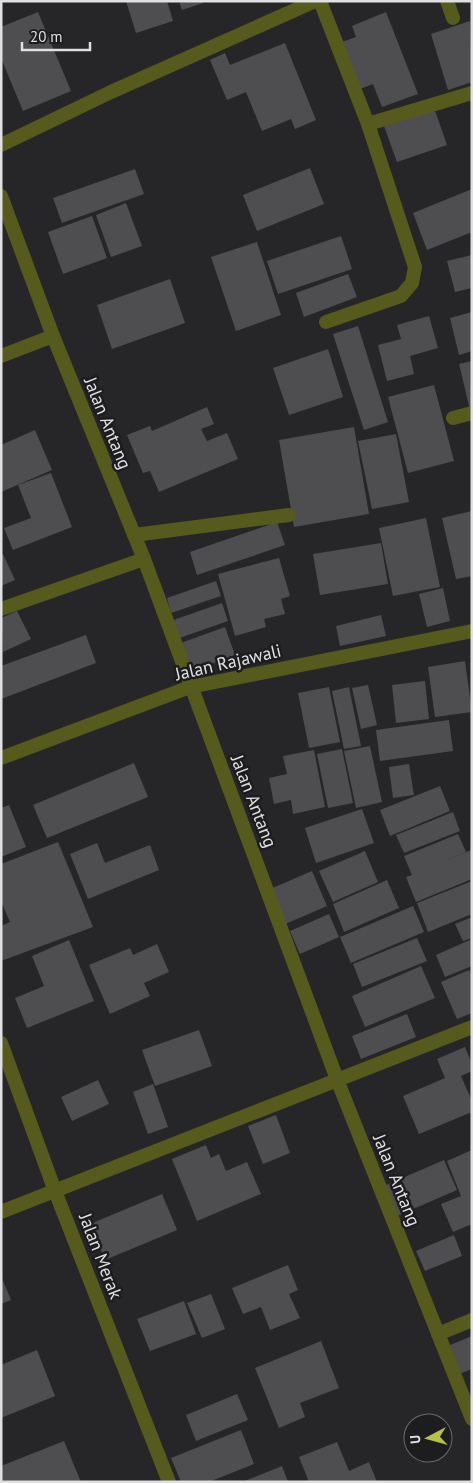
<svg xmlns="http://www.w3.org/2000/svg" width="473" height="1483" font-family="'PT Sans',sans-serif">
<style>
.building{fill:#4e4d50}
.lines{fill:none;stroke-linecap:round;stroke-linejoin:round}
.minor{stroke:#565a1c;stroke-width:14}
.labels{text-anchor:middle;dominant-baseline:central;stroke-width:5;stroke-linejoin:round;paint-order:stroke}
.street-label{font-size:18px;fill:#e0dfe1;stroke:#1d1c1f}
</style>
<rect width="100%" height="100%" fill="#262628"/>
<!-- building -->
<g class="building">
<polygon points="126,1 167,1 173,21 136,33"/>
<polygon points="179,1 203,1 203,3 182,10"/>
<polygon points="38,12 71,91 23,111 1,58 1,27"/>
<polygon points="386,12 418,94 382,107 373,84 360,89 342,42 356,37 352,26"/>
<polygon points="470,21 472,82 448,90 431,34"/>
<polygon points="285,43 316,120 295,129 291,119 262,131 246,92 227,100 210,60 225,53 230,65"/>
<polygon points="434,108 447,145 397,162 384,126"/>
<polygon points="310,168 324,204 257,231 243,195"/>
<polygon points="135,169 144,194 62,223 53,198"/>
<polygon points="472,189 472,232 427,250 413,213"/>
<polygon points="126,203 142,246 111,257 96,215"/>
<polygon points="92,216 107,258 63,274 48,232"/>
<polygon points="341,236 352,269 278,294 267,261"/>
<polygon points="257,242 281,315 236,331 211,257"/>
<polygon points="472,255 472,288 455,292 447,261"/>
<polygon points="348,274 357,297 304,317 296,293"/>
<polygon points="170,279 185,323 112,349 97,305"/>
<polygon points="472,312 472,351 459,355 450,318"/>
<polygon points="429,316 438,348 410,356 414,374 387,381 378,345 401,339 397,325"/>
<polygon points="358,326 388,422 364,430 333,334"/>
<polygon points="328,349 343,397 289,415 273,368"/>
<polygon points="472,361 472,409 470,410 459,364"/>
<polygon points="434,385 454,461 408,473 388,397"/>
<polygon points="207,407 214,424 201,429 207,441 227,433 238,459 159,492 150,471 143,473 127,435 150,426 152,431"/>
<polygon points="354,427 369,514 294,527 279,440"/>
<polygon points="35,430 52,470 1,492 1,445"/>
<polygon points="396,434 409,502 372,509 358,441"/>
<polygon points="51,473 72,527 13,550 4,528 31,518 18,485"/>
<polygon points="472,511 472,576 456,579 442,518"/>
<polygon points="426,518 440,587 393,596 379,528"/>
<polygon points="277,522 285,545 197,575 190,552"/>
<polygon points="381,543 388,584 320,595 313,554"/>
<polygon points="3,554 15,580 1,586 1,555"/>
<polygon points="279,558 290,596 281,599 285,614 264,619 266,627 235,636 218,574"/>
<polygon points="216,581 221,596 171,613 167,598"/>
<polygon points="443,588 450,621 427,627 419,594"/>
<polygon points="222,603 228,621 174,640 168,622"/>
<polygon points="17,611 31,639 3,652 1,618"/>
<polygon points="381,615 386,636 340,646 336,626"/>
<polygon points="225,627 235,655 188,673 178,644"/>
<polygon points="86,635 96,663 1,699 1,666"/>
<polygon points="465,661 472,712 435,717 428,667"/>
<polygon points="425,681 429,719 396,723 392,685"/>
<polygon points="368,685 377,725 361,729 352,688"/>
<polygon points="329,687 340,742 309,748 298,693"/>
<polygon points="349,687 361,746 344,749 332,691"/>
<polygon points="449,720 453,751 380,761 376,730"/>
<polygon points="370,746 382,802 356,808 344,751"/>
<polygon points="342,749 353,803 328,808 317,754"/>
<polygon points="314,750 325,807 293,814 291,800 274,804 269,778 287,774 283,756"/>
<polygon points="134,763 148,797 47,838 33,805"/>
<polygon points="409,764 414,795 393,798 389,767"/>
<polygon points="440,786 450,811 390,836 380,810"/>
<polygon points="9,805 26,847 1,857 1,808"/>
<polygon points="362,809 374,843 316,863 305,828"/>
<polygon points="453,812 460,831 404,853 396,835"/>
<polygon points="458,834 466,852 440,862 472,850 472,879 416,902 406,877 412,875 404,856"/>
<polygon points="58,842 93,927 1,961 1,926 10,922 1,901 1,864"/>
<polygon points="97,843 105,863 150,845 159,870 88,899 70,854"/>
<polygon points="365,851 378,882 333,902 319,871"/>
<polygon points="312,871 327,906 283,925 268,890"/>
<polygon points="387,880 399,908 344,932 333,904"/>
<polygon points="472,881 472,914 428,932 417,903"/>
<polygon points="413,906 424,932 351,963 340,937"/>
<polygon points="329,914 339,937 300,954 290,931"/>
<polygon points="472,917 472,938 463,941 455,924"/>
<polygon points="417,938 427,961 362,987 353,964"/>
<polygon points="472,939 472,966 445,977 436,955"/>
<polygon points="69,940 94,1001 27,1028 15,998 44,986 32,956"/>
<polygon points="157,944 169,972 144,983 150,996 110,1014 89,965 130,948 133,955"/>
<polygon points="421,966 435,998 365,1027 352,996"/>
<polygon points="469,970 472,976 472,1013 457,1019 441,982"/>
<polygon points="407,1014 416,1037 361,1059 352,1036"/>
<polygon points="199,1030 212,1066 155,1086 142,1050"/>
<polygon points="465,1047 472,1064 472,1071 461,1076 472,1101 472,1112 419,1134 403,1096 445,1078 437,1059"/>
<polygon points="98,1080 109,1104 72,1121 61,1097"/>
<polygon points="153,1084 168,1127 148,1134 133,1092"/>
<polygon points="276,1115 290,1153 263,1164 248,1126"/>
<polygon points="206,1145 211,1158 219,1154 226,1171 247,1162 261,1194 197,1221 172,1159"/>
<polygon points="472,1150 472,1224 453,1232 441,1204 461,1196 447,1161"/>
<polygon points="444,1160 457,1190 397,1216 384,1186"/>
<polygon points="162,1194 177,1230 105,1260 90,1224"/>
<polygon points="454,1235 462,1256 425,1271 416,1251"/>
<polygon points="288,1265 298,1290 289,1294 300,1318 270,1330 261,1307 243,1314 232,1288"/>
<polygon points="1,1276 11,1300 1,1304"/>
<polygon points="211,1294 225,1329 202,1338 187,1303"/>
<polygon points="184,1301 196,1334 150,1351 137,1319"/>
<polygon points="472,1336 472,1369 459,1374 448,1346"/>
<polygon points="321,1341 339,1388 300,1403 305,1417 279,1428 255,1368"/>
<polygon points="37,1350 55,1396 1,1418 1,1365"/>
<polygon points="237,1394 248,1420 196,1441 186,1415"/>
<polygon points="241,1430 254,1464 209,1482 181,1482 171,1458"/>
<polygon points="64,1441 81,1482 2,1482 1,1466"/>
<polygon points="337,1442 349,1471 369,1462 377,1482 309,1482 299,1457"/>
<polygon points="282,1466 288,1482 242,1482"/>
</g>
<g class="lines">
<!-- minor -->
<g class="minor">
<polyline points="320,1 368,124 415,267 412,283 401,296 326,322"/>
<polyline points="447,1 453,18"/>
<polyline points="368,124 472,93"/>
<polyline points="1,145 111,92 315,1"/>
<polyline points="1,196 53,336 144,559 338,1082 472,1419"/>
<polyline points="1,356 53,336"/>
<polyline points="453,418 472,413"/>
<polyline points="134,535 289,515"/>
<polyline points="1,609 144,559"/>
<polyline points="1,758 190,687 472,631"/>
<polyline points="1,1043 55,1191 169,1482"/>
<polyline points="1,1212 472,1027"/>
<polyline points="438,1334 472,1320"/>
</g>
</g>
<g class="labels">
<!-- street labels -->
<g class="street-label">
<text transform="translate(108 423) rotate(68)">Jalan Antang</text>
<text transform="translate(228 662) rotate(-13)">Jalan Rajawali</text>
<text transform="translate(254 801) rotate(69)">Jalan Antang</text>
<text transform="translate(397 1180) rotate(68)">Jalan Antang</text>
<text transform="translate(101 1256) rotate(69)">Jalan Merak</text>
</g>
</g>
<!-- border -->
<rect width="473" height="1483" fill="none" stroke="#e0dfe1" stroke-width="5"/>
<!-- north arrow -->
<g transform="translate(428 1438) rotate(264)"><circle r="24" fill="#1d1c1f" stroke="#6b6a6d"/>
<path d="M0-4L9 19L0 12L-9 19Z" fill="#b8c147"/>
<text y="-8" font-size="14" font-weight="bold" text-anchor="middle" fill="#e0dfe1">U</text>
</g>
<!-- scale -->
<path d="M22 42v8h68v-8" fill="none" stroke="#e0dfe1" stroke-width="2.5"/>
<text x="30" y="42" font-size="15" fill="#e0dfe1" stroke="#1d1c1f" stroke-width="4" paint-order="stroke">20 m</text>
</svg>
